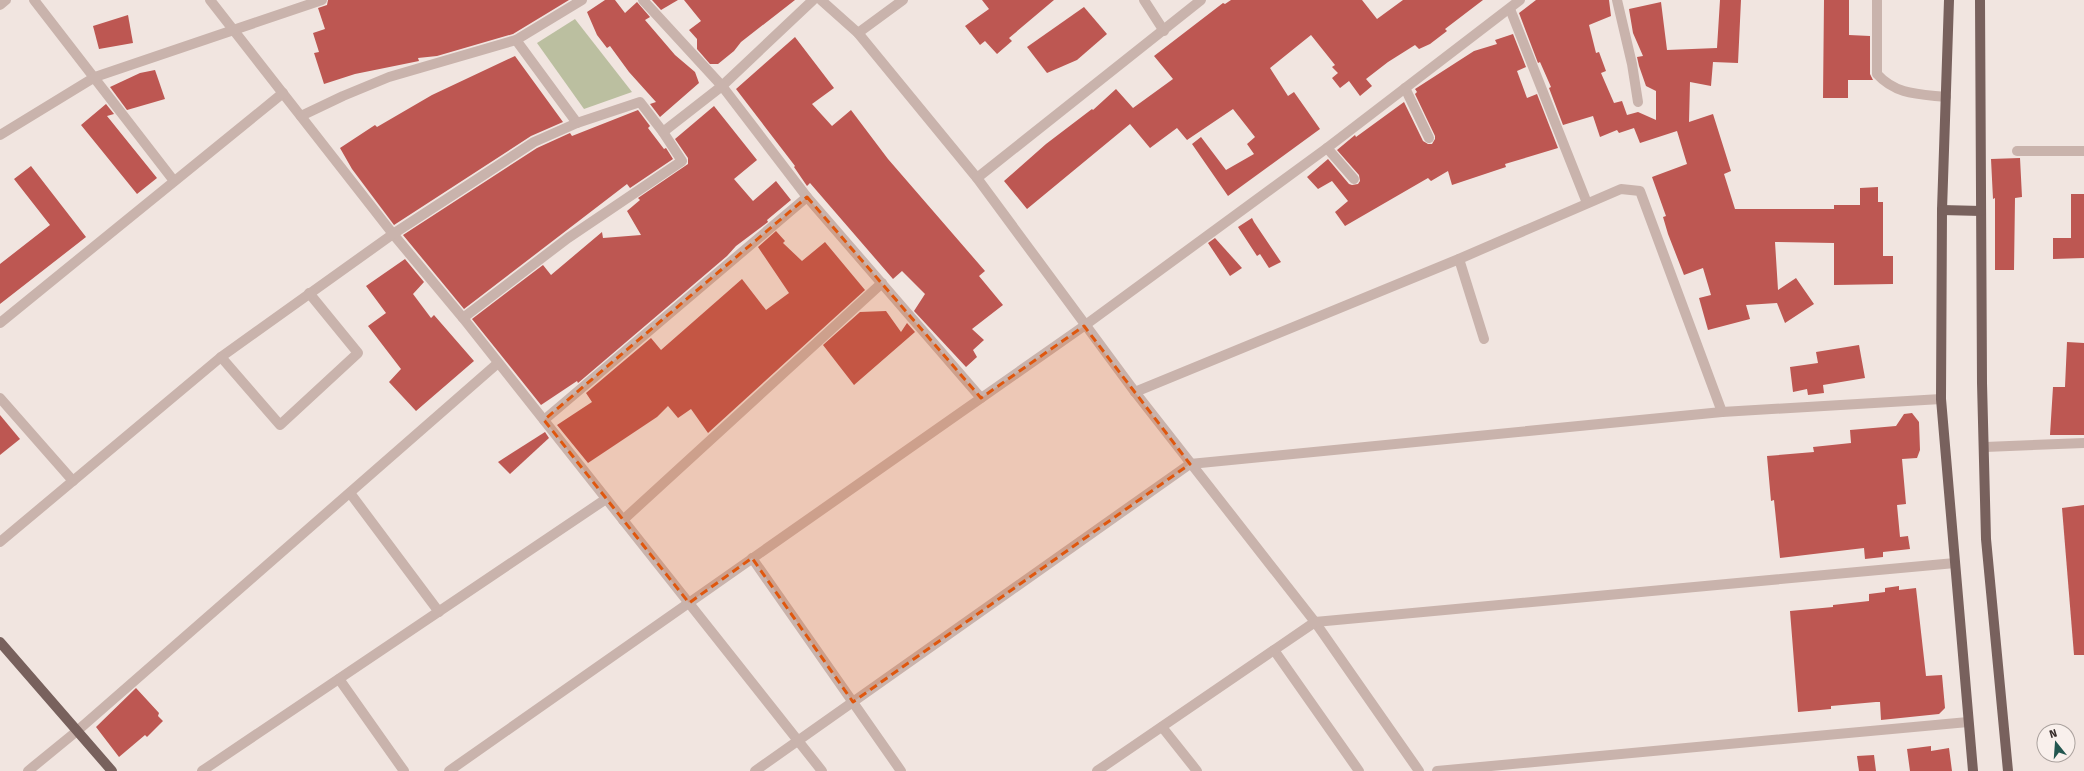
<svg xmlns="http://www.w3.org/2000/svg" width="2084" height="771" font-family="'Fira Sans',sans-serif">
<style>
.green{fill:#bbbfa0}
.building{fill:#bd5752}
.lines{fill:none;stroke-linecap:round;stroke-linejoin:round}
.minor{stroke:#c9b3ac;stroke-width:10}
.major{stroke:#78615d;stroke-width:10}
.marked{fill:#df570e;fill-opacity:0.2;stroke:#df570e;stroke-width:3;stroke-dasharray:8 5;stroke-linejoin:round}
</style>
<rect width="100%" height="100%" fill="#f1e5e0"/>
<!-- green -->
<polygon class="green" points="575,19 632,92 584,109 537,43"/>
<!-- building -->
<g class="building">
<polygon points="328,0 569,0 513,34 437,56 418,58 419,61 355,74 324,84 314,53 319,52 313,33 325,29 318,8 327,5"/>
<polygon points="605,0 615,0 625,13 637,2 650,17 645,20 675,55 695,72 699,83 660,117 650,104 656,102 629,72 610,46 607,48 597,35 587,12"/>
<polygon points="652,0 678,0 661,10"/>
<polygon points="684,0 795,0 741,42 734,51 718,64 710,64 697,49 697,39 689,30 701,21"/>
<polygon points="982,0 1054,0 1009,38 1012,41 997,54 985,41 980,45 965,26 989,9"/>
<polygon points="1231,0 1362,0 1377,19 1403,0 1483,0 1445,29 1447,31 1430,44 1419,49 1415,45 1388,62 1366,79 1372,86 1360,96 1349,81 1340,88 1332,78 1338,73 1332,67 1335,65 1311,35 1270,68 1288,96 1294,92 1320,129 1228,196 1192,144 1201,137 1226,170 1254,154 1247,144 1255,137 1233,109 1187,140 1177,128 1150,148 1130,124 1027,209 1004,181 1046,144 1092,109 1093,110 1116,89 1133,108 1173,79 1154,56 1223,3 1225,4"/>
<polygon points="1536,0 1609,0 1611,16 1589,25 1596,53 1599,52 1606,71 1601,73 1614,103 1622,101 1627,115 1638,112 1656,120 1656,91 1646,86 1639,66 1637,57 1643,56 1633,33 1629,9 1661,2 1667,50 1717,48 1720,0 1741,0 1738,63 1713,62 1711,86 1690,82 1689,122 1713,114 1731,171 1724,174 1735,209 1834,209 1834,205 1860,205 1860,188 1878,187 1878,202 1883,202 1883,256 1893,256 1893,284 1834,285 1834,243 1775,242 1778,290 1796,278 1814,304 1785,323 1777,303 1746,305 1750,319 1708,330 1699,298 1711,295 1703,268 1684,275 1668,234 1663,217 1666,216 1652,177 1687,164 1677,131 1640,143 1634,128 1619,133 1617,130 1600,137 1593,116 1563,125 1549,88 1551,87 1540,62 1538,63 1519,13"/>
<polygon points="1824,0 1849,0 1849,35 1870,36 1870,74 1873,80 1848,80 1848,98 1823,98"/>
<polygon points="1084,7 1107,34 1077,60 1047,73 1027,47"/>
<polygon points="128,15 133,43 99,49 93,26"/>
<polygon points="1513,34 1526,67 1517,71 1527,98 1537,94 1558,148 1505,164 1506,167 1452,185 1448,171 1431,181 1428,178 1345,226 1335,212 1348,201 1332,181 1318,189 1307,177 1328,159 1349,184 1352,185 1358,184 1360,181 1359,175 1337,150 1355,135 1356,137 1404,102 1423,141 1428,144 1432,144 1435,139 1435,136 1415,94 1417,92 1415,89 1474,51 1497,44 1495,40"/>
<polygon points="795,37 834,88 812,104 832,126 851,110 888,159 985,271 979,276 1003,305 972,329 984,340 973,350 977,357 966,367 914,311 925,294 902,271 893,279 810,183 807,186 794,167 795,166 736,89"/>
<polygon points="515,56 563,122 531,136 394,225 352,169 340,148 375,125 377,127 432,95"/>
<polygon points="155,70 165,99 127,110 110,87 140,73"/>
<polygon points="106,104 114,114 107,116 157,178 137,194 81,125"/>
<polygon points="714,106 757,160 734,179 753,201 776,181 791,200 767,220 768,222 736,246 727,256 578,383 577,381 541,405 472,319 543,265 551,275 602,232 603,238 641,235 627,211 640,200 638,198 688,164 688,158 675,139"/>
<polygon points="638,110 650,126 648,128 664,149 666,148 673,159 630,188 627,184 464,309 403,235 537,148 570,133 572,136"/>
<polygon points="2020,158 2022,197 2015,198 2014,270 1995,270 1995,198 1993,199 1991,159"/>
<polygon points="31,166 86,237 0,304 0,264 50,225 14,179"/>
<polygon points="2071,194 2084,194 2084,258 2053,259 2053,238 2071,238"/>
<polygon points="1252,218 1254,222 1281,262 1269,268 1260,254 1257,256 1238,227"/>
<polygon points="776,231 785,241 783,243 802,261 825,242 865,290 708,433 691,409 678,418 668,406 657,417 588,463 557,425 592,402 586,393 651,338 661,350 742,279 766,310 789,293 758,247"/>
<polygon points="1215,238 1242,268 1230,276 1208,243"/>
<polygon points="405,259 424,282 413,294 431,318 434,315 474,361 416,411 389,382 401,369 368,326 386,313 366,286"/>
<polygon points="886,311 901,332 907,323 915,332 854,385 823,345 860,312"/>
<polygon points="2067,342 2084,343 2084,435 2050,435 2053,387 2065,387"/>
<polygon points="1859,345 1865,378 1823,385 1824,393 1808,395 1807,389 1793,392 1790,367 1818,363 1816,352"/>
<polygon points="1912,413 1919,422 1920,450 1917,458 1902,459 1906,504 1897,505 1900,537 1908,536 1910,549 1883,552 1883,557 1865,559 1864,548 1780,558 1774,500 1771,501 1767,456 1814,452 1813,447 1851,443 1850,430 1896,426 1904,414"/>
<polygon points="0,415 20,439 0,455"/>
<polygon points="545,432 549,438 510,474 498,462"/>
<polygon points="2084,505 2084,655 2074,655 2062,508"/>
<polygon points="1899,586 1899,590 1916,588 1926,676 1942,675 1945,708 1939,714 1881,720 1880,702 1876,702 1831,706 1831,709 1798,712 1790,611 1833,607 1833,605 1869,601 1869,594 1885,592 1885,588"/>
<polygon points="136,688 159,713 158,716 163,721 147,737 145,735 119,757 96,727"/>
<polygon points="1931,746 1931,751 1949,748 1952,771 1910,771 1907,749"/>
<polygon points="1874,755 1876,771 1859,771 1857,756"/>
</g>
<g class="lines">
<!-- minor -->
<g class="minor">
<polyline points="34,0 174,181"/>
<polyline points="210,0 393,234 463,318 822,771"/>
<polyline points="643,0 722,86 807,197 981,398"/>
<polyline points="821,0 858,33 977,178 1135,392 1315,622 1419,771"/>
<polyline points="1144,0 1164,31"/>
<polyline points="1617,0 1632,64 1638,102"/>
<path d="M 1877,0 L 1877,74 C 1896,95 1919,94 1946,97"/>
<polyline points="0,5 6,0"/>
<polyline points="1510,9 1587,203"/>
<polyline points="858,33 903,0"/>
<polyline points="516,40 577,123"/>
<polyline points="1405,88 1429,138"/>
<polyline points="301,116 343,96 389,77 516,40 582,0"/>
<polyline points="0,135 95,77 322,0"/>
<polyline points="1327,148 1354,179"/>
<polyline points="2017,151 2084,151"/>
<polyline points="977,178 1201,0"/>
<polyline points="1459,259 1484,339"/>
<polyline points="463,318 568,238 682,161 663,132"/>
<polyline points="0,323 283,93"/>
<polyline points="221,357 280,425 358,353 309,293"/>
<polyline points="1135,392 1459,259 1621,189 1640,191 1722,412"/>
<polyline points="0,398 73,481"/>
<polyline points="544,420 807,197"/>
<polyline points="1985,447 2084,443"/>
<polyline points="350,493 439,612"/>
<polyline points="623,520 882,283"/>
<polyline points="0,542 221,357 393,234 534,142 577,123 640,102 663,132 722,86 813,0"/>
<polyline points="752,558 901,771"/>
<polyline points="1274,650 1359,771"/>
<polyline points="339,679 404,771"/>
<polyline points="1162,727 1197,771"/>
<polyline points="28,771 77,731 498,363"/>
<polyline points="202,771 606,499"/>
<polyline points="449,771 1084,326 1327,148 1520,0"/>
<polyline points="755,771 1190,464 1722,412 1941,399"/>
<polyline points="1097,771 1315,622 1955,563"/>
<polyline points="1437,771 1968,722"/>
</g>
<!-- major -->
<g class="major">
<polyline points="1949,0 1942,210 1941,399 1973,771"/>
<polyline points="1980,0 1982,383 1986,539 2008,771"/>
<polyline points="1942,210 1981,211"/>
<polyline points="0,642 112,771"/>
</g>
</g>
<!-- marked area -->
<path class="marked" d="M 807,197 L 981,398 L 1084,326 L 1190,464 L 853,702 L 752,558 L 689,603 L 544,420 Z"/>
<!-- north arrow -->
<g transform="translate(2056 743) rotate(343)"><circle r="19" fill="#f9f0ec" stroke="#aba29e"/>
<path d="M0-3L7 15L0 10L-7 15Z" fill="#23564f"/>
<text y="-6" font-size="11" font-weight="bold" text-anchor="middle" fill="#372c2a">N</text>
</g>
</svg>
